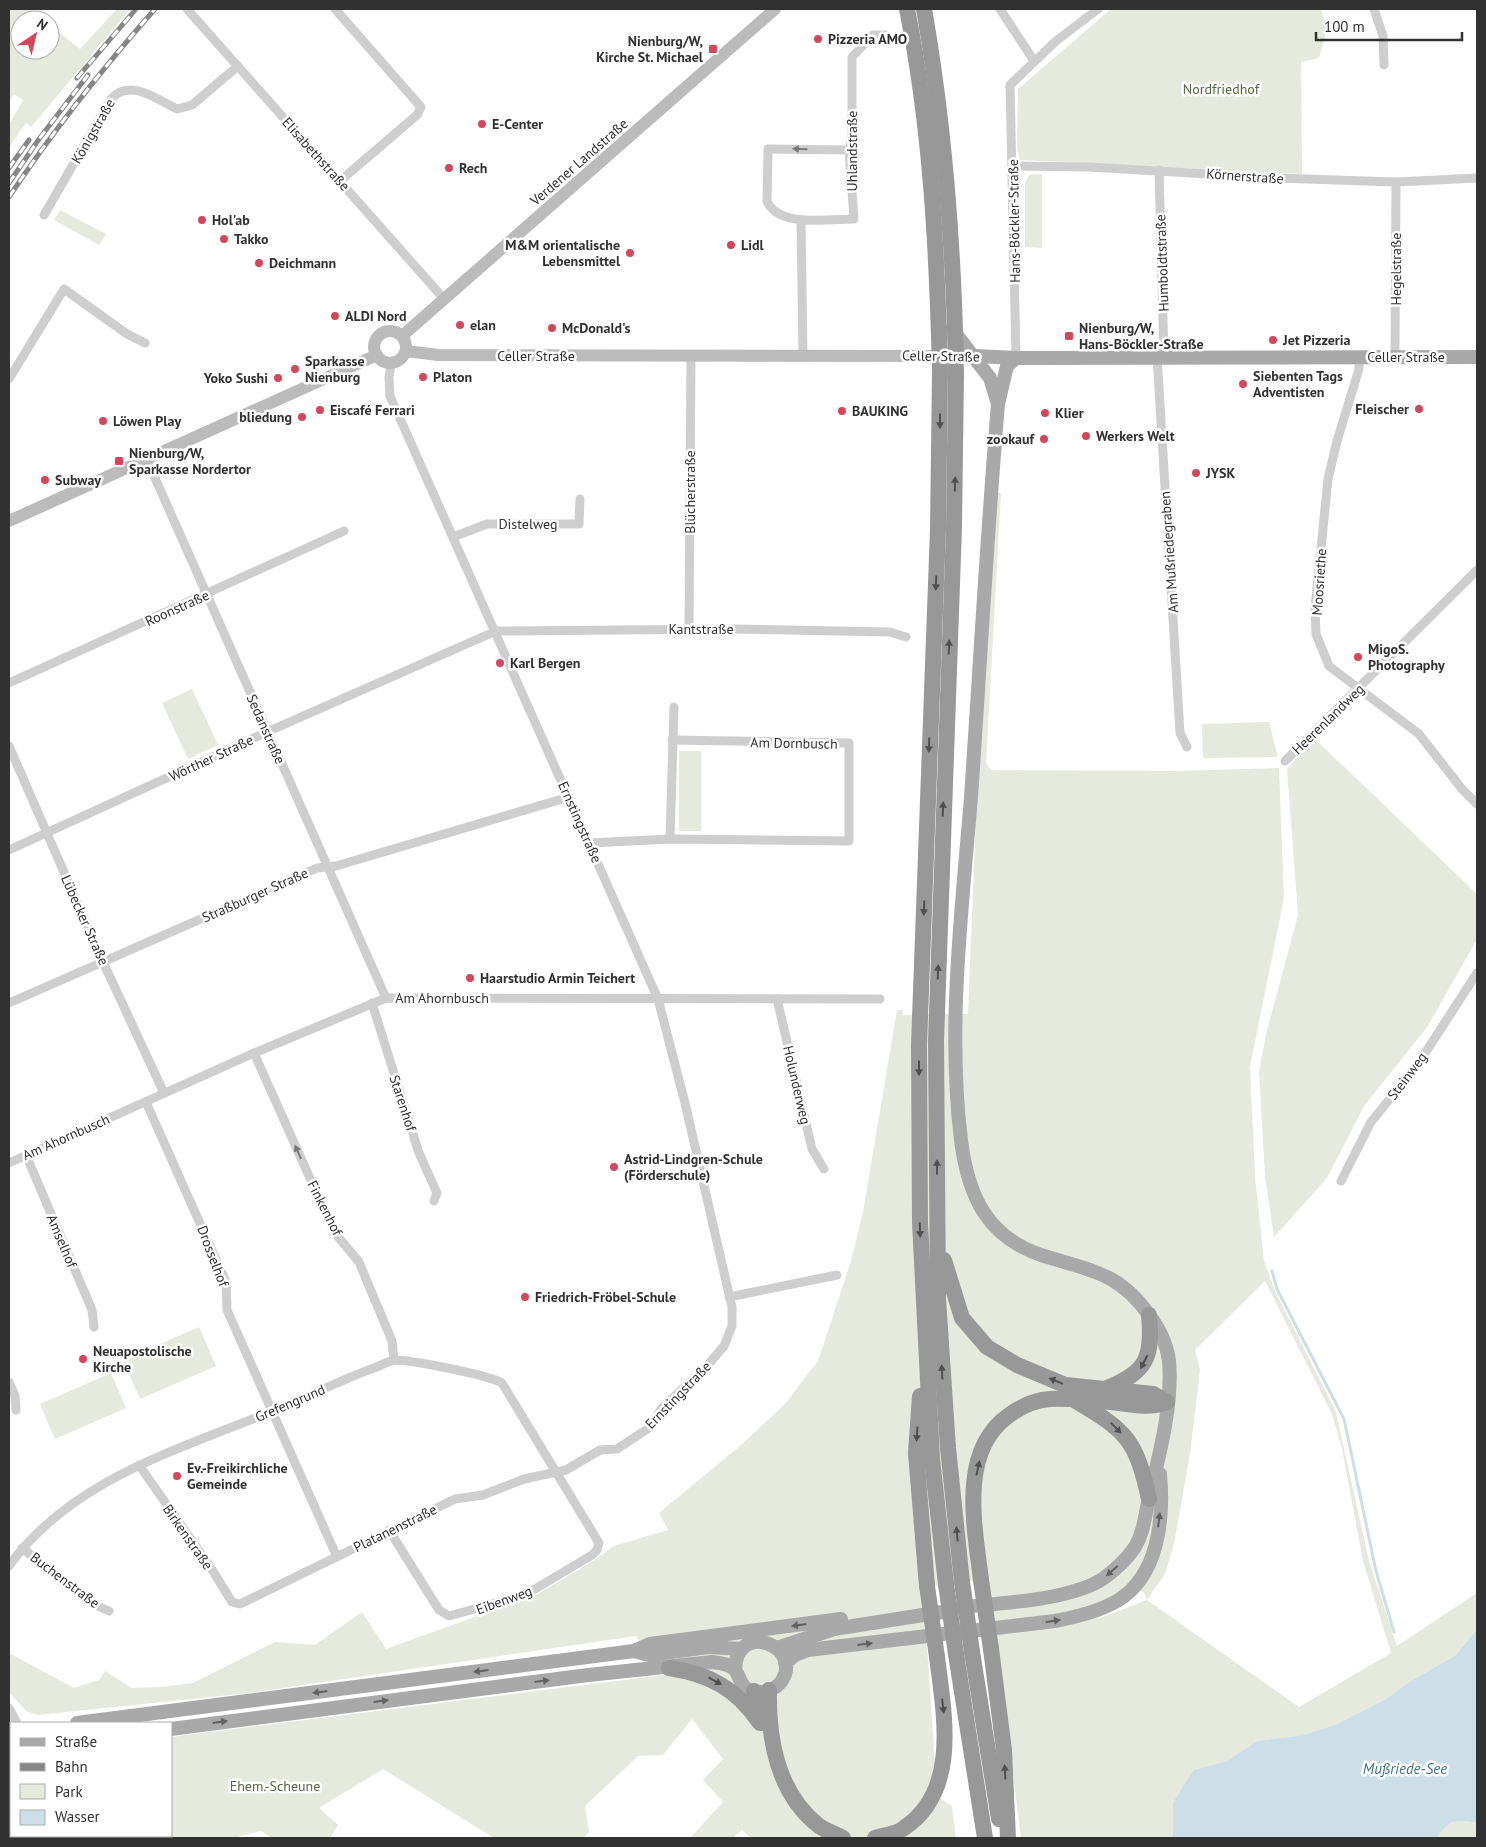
<svg xmlns="http://www.w3.org/2000/svg" width="1486" height="1847" font-family="'PT Sans',sans-serif">
<style>
.green{fill:#e5e9de;fill-rule:evenodd}
.water{fill:#ccdfe8}
.lines{fill:none;stroke-linecap:round;stroke-linejoin:round}
.stream{stroke:#ccdfe8;stroke-width:3}
.street{stroke:#cecece;stroke-width:9}
.secondary{stroke:#bbb;stroke-width:12}
.primary{stroke:#a9a9a9;stroke-width:14}
.highway{stroke:#989898;stroke-width:16}
.rail-casing{stroke:#868686;stroke-width:5}
.rail{stroke:#fff;stroke-width:3;stroke-dasharray:9;stroke-linecap:butt}
.highway-bridge{stroke:#989898;stroke-width:16}
.oneway{fill:#787878}
.oneway2{fill:#505050}
.oneway3{fill:#616161}
.poi-dot{fill:#d4475b;stroke:#fff;stroke-width:2}
.labels{text-anchor:middle;dominant-baseline:central;stroke-width:5;stroke-linejoin:round;paint-order:stroke}
.poi-label{font-size:14px;font-weight:bold;fill:#313131;stroke:#fff;text-anchor:start}
.park-label{font-size:14px;fill:#576942;stroke:#fff}
.street-label{font-size:14px;fill:#313131;stroke:#fff}
.water-label{font-size:15px;font-style:italic;fill:#46758c;stroke:#fff}
</style>
<rect width="100%" height="100%" fill="#fff"/>
<!-- green -->
<g class="green">
<polygon points="9,9 30,9 44,20 20,20 20,50 50,50 50,25 80,49 117,9 130,9 31,127 26,123 9,147 9,125 23,100 14,94 9,102"/>
<polygon points="1111,9 1321,9 1327,29 1319,58 1301,62 1302,174 1020,160 1017,147 1018,89"/>
<polygon points="1042,174 1042,248 1025,247 1025,184 1029,175"/>
<polygon points="60,210 106,234 99,245 54,220"/>
<path d="M 996,493 L 1001,493 L 986,763 L 991,770 L 1176,771 L 1279,768 L 1284,898 L 1250,1067 L 1255,1177 L 1264,1261 L 1275,1291 L 1336,1412 L 1369,1561 L 1397,1646 L 1477,1593 L 1477,1629 L 1456,1655 L 1409,1682 L 1386,1699 L 1337,1724 L 1304,1735 L 1257,1741 L 1227,1761 L 1195,1770 L 1173,1802 L 1173,1838 L 1021,1838 L 989,1579 L 919,1588 L 928,1659 L 935,1766 L 928,1791 L 952,1806 L 956,1838 L 751,1838 L 742,1830 L 733,1838 L 690,1838 L 723,1802 L 703,1780 L 723,1759 L 692,1719 L 663,1755 L 638,1756 L 585,1806 L 589,1832 L 584,1838 L 494,1838 L 383,1769 L 319,1808 L 338,1825 L 330,1838 L 272,1838 L 261,1831 L 233,1838 L 30,1838 L 31,1836 L 171,1836 L 171,1737 L 664,1675 L 636,1636 L 249,1693 L 38,1715 L 26,1711 L 9,1692 L 9,1653 L 74,1688 L 99,1680 L 105,1671 L 132,1688 L 161,1687 L 193,1683 L 275,1642 L 315,1645 L 362,1612 L 386,1649 L 536,1595 L 595,1560 L 614,1546 L 668,1530 L 659,1513 L 741,1445 L 785,1404 L 818,1361 L 851,1261 L 863,1212 L 897,1010 L 903,1010 L 903,1015 L 968,1014 L 978,768 ZM 1265,1281 L 1332,1414 L 1342,1449 L 1363,1561 L 1391,1653 L 1299,1707 L 1147,1600 L 1165,1574 L 1174,1544 L 1190,1454 L 1200,1370 L 1195,1350 ZM 1140,1590 L 1144,1593 L 1147,1600 L 1095,1620 L 1125,1604 Z"/>
<polygon points="192,689 218,745 188,759 162,703"/>
<polygon points="1269,722 1278,757 1203,758 1202,724"/>
<polygon points="1315,739 1477,894 1477,939 1428,1026 1364,1106 1327,1178 1274,1237 1265,1176 1259,1071 1266,1034 1298,915 1287,769"/>
<rect x="679" y="751" width="22" height="80"/>
<polygon points="199,1327 216,1366 140,1399 123,1360"/>
<polygon points="111,1373 126,1408 55,1439 40,1404"/>
<polygon points="1457,1820 1477,1823 1477,1838 1437,1838 1444,1826"/>
</g>
<!-- water -->
<path class="water" d="M 1477,1629 L 1477,1823 C 1456,1820 1449,1818 1437,1838 L 1173,1838 L 1173,1802 L 1194,1770 L 1227,1761 L 1257,1741 L 1304,1735 L 1337,1724 L 1386,1699 L 1409,1682 L 1456,1655 Z"/>
<g class="lines">
<!-- stream -->
<polyline class="stream" points="1272,1271 1277,1289 1344,1419 1376,1571 1394,1632"/>
<!-- street -->
<g class="street">
<polyline points="187,9 445,300"/>
<polyline points="335,9 421,107 417,115 340,181"/>
<polyline points="1000,9 1034,61"/>
<polyline points="1374,9 1383,36 1384,65"/>
<path d="M 849,150 L 768,149 L 767,201 C 778,228 830,219 854,219 L 849,150 L 852,136 L 852,57 L 873,35 L 885,35"/>
<polyline points="1012,166 1089,167 1276,178 1396,182 1477,178"/>
<polyline points="1159,170 1164,356"/>
<path d="M 44,215 L 111,99 C 130,78 156,99 177,109 L 192,105 L 238,66"/>
<polyline points="801,220 803,355"/>
<polyline points="1157,356 1180,733 1187,747"/>
<polyline points="1359,357 1359,369 1337,441 1328,479 1315,608 1316,634 1329,666 1419,734 1462,789 1477,804"/>
<polyline points="1395,357 1396,182"/>
<polyline points="1016,358 1010,85 1056,41 1098,9"/>
<polyline points="9,379 64,289 127,334 145,343"/>
<polyline points="147,460 386,998"/>
<polyline points="453,537 487,524 579,524 580,499"/>
<polyline points="689,629 691,355"/>
<polyline points="9,683 344,531"/>
<polyline points="9,746 103,962 164,1093"/>
<polyline points="1285,761 1477,570"/>
<polyline points="670,839 674,707"/>
<polyline points="590,843 670,839 849,841 849,743 672,740"/>
<polyline points="9,850 267,732 496,631 731,629 890,632 906,637"/>
<polyline points="777,999 812,1149 824,1169"/>
<polyline points="9,1003 317,868 336,866 569,797"/>
<polyline points="372,1003 419,1153 437,1193 434,1201"/>
<polyline points="254,1053 334,1232 359,1262 392,1341 394,1360"/>
<polyline points="146,1102 226,1282 227,1310 337,1557"/>
<polyline points="26,1155 92,1310 94,1327"/>
<polyline points="9,1163 254,1053 386,998 880,999"/>
<polyline points="1341,1181 1371,1122 1418,1064 1477,973"/>
<polyline points="729,1297 837,1275"/>
<polyline points="9,1382 15,1396 16,1410"/>
<polyline points="139,1465 209,1565 232,1602 240,1604 455,1499 483,1495 524,1479 566,1470 600,1450 617,1449 649,1428 662,1408 706,1367 724,1346 732,1326 732,1307 685,1103 658,999 390,396 389,378 391,363"/>
<polyline points="22,1548 93,1604 109,1611"/>
<path d="M 9,1566 C 76,1473 193,1446 294,1402 C 320,1391 346,1378 374,1368 C 380,1366 388,1361 395,1360 C 411,1360 489,1375 502,1383 L 599,1543 L 597,1550 L 592,1555 L 525,1595 L 449,1616 L 439,1610 L 389,1530"/>
<polyline points="9,1708 17,1723"/>
</g>
<!-- secondary -->
<g class="secondary">
<circle cx="390" cy="347" r="16"/>
<polyline points="402,336 775,9"/>
<polyline points="406,351 438,355 947,356"/>
<polyline points="9,521 377,355"/>
<polyline points="20,1838 22,1836"/>
</g>
<!-- primary -->
<g class="primary">
<polyline points="952,329 990,378 998,404"/>
<polyline points="975,356 1016,358 1477,357"/>
<path d="M 777,1648 L 834,1629 L 942,1612 L 955,1608 C 995,1603 1071,1601 1104,1578 C 1115,1570 1127,1559 1135,1547 C 1144,1532 1145,1515 1149,1498 C 1159,1456 1173,1405 1169,1361 C 1167,1345 1159,1328 1149,1315 C 1120,1273 1090,1270 1044,1256 C 987,1238 968,1196 961,1140 C 947,1027 962,910 971,797 C 980,666 987,535 998,404 L 1007,366 L 1016,358"/>
<polyline points="634,1651 649,1655 708,1647 742,1649"/>
<path d="M 785,1663 L 795,1655 L 808,1650 L 1055,1621 C 1076,1617 1098,1612 1117,1601 C 1159,1576 1164,1518 1160,1474"/>
<polyline points="77,1723 634,1651 650,1644 841,1619"/>
<path d="M 171,1729 L 588,1675 L 712,1662 C 719,1663 728,1663 734,1669 C 742,1677 738,1692 761,1692 C 768,1692 776,1688 781,1682 C 805,1647 737,1619 735,1669"/>
<polyline points="9,1732 11,1731"/>
<polyline points="9,1751 11,1750"/>
<polyline points="9,1781 11,1785"/>
</g>
<!-- highway -->
<g class="highway">
<polyline points="940,372 938,529 919,1045 920,1222 932,1459 946,1584"/>
<polyline points="956,373 954,527 936,1041 938,1299 948,1448 962,1582"/>
<polyline points="944,1260 962,1318 987,1347 1017,1365 1065,1385 1153,1394 1167,1402"/>
<path d="M 1107,1388 C 1147,1372 1153,1357 1149,1315"/>
<polyline points="920,1396 916,1453 927,1586"/>
<path d="M 1076,1401 C 1127,1431 1136,1440 1149,1499"/>
<path d="M 981,1580 C 975,1528 958,1452 1008,1416 C 1020,1407 1035,1400 1050,1399 C 1065,1398 1081,1400 1096,1401 C 1120,1401 1144,1411 1167,1402"/>
<polyline points="991,1649 1004,1750 1008,1838"/>
<polyline points="972,1652 999,1819"/>
<polyline points="956,1654 985,1838"/>
<path d="M 669,1668 C 709,1674 736,1688 760,1723"/>
<path d="M 769,1690 C 768,1740 778,1794 819,1826 C 826,1831 836,1834 843,1838"/>
<polyline points="754,1691 762,1723"/>
<path d="M 875,1838 C 884,1835 897,1834 904,1828 C 960,1791 944,1714 937,1657"/>
</g>
<defs>
<g id="rail">
<polyline points="77,78 136,9"/>
<polyline points="9,168 29,140"/>
<polyline points="9,183 39,139 88,75"/>
<path d="M 9,197 C 53,131 102,69 155,9"/>
</g>
</defs>
<!-- rail casing -->
<use href="#rail" class="rail-casing"/>
<!-- rail -->
<use href="#rail" class="rail"/>
<!-- highway-bridge -->
<g class="highway-bridge">
<path d="M 907,9 C 931,128 937,250 940,372"/>
<path d="M 924,9 C 945,129 954,250 956,373"/>
<polyline points="981,1580 991,1649"/>
<polyline points="962,1582 972,1652"/>
<polyline points="946,1584 956,1654"/>
<polyline points="927,1586 937,1657"/>
</g>
</g>
<!-- one-way arrows -->
<defs><path id="oneway-solid" d="M-6-.8H1V-3.2L6.5 0L1 3.2V.8H-6Z" transform="scale(1.25)"/></defs>
<g class="oneway">
<use href="#oneway-solid" transform="translate(800 149) rotate(-179)"/>
<use href="#oneway-solid" transform="translate(298 1152) rotate(-114)"/>
</g>
<g class="oneway2">
<use href="#oneway-solid" transform="translate(940 421) rotate(90)"/>
<use href="#oneway-solid" transform="translate(955 484) rotate(-89)"/>
<use href="#oneway-solid" transform="translate(936 583) rotate(92)"/>
<use href="#oneway-solid" transform="translate(949 647) rotate(-88)"/>
<use href="#oneway-solid" transform="translate(929 745) rotate(92)"/>
<use href="#oneway-solid" transform="translate(943 809) rotate(-88)"/>
<use href="#oneway-solid" transform="translate(924 908) rotate(92)"/>
<use href="#oneway-solid" transform="translate(938 972) rotate(-88)"/>
<use href="#oneway-solid" transform="translate(919 1068) rotate(90)"/>
<use href="#oneway-solid" transform="translate(937 1167) rotate(-90)"/>
<use href="#oneway-solid" transform="translate(920 1230) rotate(88)"/>
<use href="#oneway-solid" transform="translate(1144 1362) rotate(117)"/>
<use href="#oneway-solid" transform="translate(942 1372) rotate(-93)"/>
<use href="#oneway-solid" transform="translate(1056 1381) rotate(-158)"/>
<use href="#oneway-solid" transform="translate(1116 1428) rotate(46)"/>
<use href="#oneway-solid" transform="translate(917 1434) rotate(94)"/>
<use href="#oneway-solid" transform="translate(978 1468) rotate(-78)"/>
<use href="#oneway-solid" transform="translate(957 1534) rotate(-96)"/>
<use href="#oneway-solid" transform="translate(715 1681) rotate(29)"/>
<use href="#oneway-solid" transform="translate(943 1706) rotate(83)"/>
<use href="#oneway-solid" transform="translate(1005 1772) rotate(-93)"/>
</g>
<g class="oneway3">
<use href="#oneway-solid" transform="translate(1159 1520) rotate(-83)"/>
<use href="#oneway-solid" transform="translate(1112 1571) rotate(139)"/>
<use href="#oneway-solid" transform="translate(1053 1621) rotate(-9)"/>
<use href="#oneway-solid" transform="translate(799 1625) rotate(172)"/>
<use href="#oneway-solid" transform="translate(865 1644) rotate(-7)"/>
<use href="#oneway-solid" transform="translate(481 1671) rotate(173)"/>
<use href="#oneway-solid" transform="translate(542 1681) rotate(-7)"/>
<use href="#oneway-solid" transform="translate(320 1692) rotate(173)"/>
<use href="#oneway-solid" transform="translate(381 1701) rotate(-7)"/>
<use href="#oneway-solid" transform="translate(220 1722) rotate(-8)"/>
</g>
<!-- markers -->
<g class="poi-dot">
<circle cx="818" cy="39" r="5"/>
<rect x="708" y="44" width="10" height="10" rx="2.5"/>
<circle cx="482" cy="124" r="5"/>
<circle cx="449" cy="168" r="5"/>
<circle cx="202" cy="220" r="5"/>
<circle cx="224" cy="239" r="5"/>
<circle cx="731" cy="245" r="5"/>
<circle cx="630" cy="253" r="5"/>
<circle cx="259" cy="263" r="5"/>
<circle cx="335" cy="316" r="5"/>
<circle cx="460" cy="325" r="5"/>
<circle cx="552" cy="328" r="5"/>
<rect x="1064" y="331" width="10" height="10" rx="2.5"/>
<circle cx="1273" cy="340" r="5"/>
<circle cx="295" cy="369" r="5"/>
<circle cx="423" cy="377" r="5"/>
<circle cx="278" cy="378" r="5"/>
<circle cx="1243" cy="384" r="5"/>
<circle cx="1419" cy="409" r="5"/>
<circle cx="320" cy="410" r="5"/>
<circle cx="842" cy="411" r="5"/>
<circle cx="1045" cy="413" r="5"/>
<circle cx="302" cy="417" r="5"/>
<circle cx="103" cy="421" r="5"/>
<circle cx="1086" cy="436" r="5"/>
<circle cx="1044" cy="439" r="5"/>
<rect x="114" y="456" width="10" height="10" rx="2.5"/>
<circle cx="1196" cy="473" r="5"/>
<circle cx="45" cy="480" r="5"/>
<circle cx="1358" cy="657" r="5"/>
<circle cx="500" cy="663" r="5"/>
<circle cx="470" cy="978" r="5"/>
<circle cx="614" cy="1167" r="5"/>
<circle cx="525" cy="1297" r="5"/>
<circle cx="83" cy="1359" r="5"/>
<circle cx="177" cy="1476" r="5"/>
</g>
<g class="labels">
<!-- poi labels -->
<g class="poi-label">
<text x="828" y="39">Pizzeria AMO</text>
<text x="703" y="41" text-anchor="end">Nienburg/W,<tspan x="703" dy="16">Kirche St. Michael</tspan></text>
<text x="492" y="124">E-Center</text>
<text x="459" y="168">Rech</text>
<text x="212" y="220">Hol'ab</text>
<text x="234" y="239">Takko</text>
<text x="620" y="245" text-anchor="end">M&amp;M orientalische<tspan x="620" dy="16">Lebensmittel</tspan></text>
<text x="741" y="245">Lidl</text>
<text x="269" y="263">Deichmann</text>
<text x="345" y="316">ALDI Nord</text>
<text x="470" y="325">elan</text>
<text x="562" y="328">McDonald's</text>
<text x="1079" y="328">Nienburg/W,<tspan x="1079" dy="16">Hans-Böckler-Straße</tspan></text>
<text x="1283" y="340">Jet Pizzeria</text>
<text x="305" y="361">Sparkasse<tspan x="305" dy="16">Nienburg</tspan></text>
<text x="1253" y="376">Siebenten Tags<tspan x="1253" dy="16">Adventisten</tspan></text>
<text x="433" y="377">Platon</text>
<text x="268" y="378" text-anchor="end">Yoko Sushi</text>
<text x="1409" y="409" text-anchor="end">Fleischer</text>
<text x="330" y="410">Eiscafé Ferrari</text>
<text x="852" y="411">BAUKING</text>
<text x="1055" y="413">Klier</text>
<text x="292" y="417" text-anchor="end">bliedung</text>
<text x="113" y="421">Löwen Play</text>
<text x="1096" y="436">Werkers Welt</text>
<text x="1034" y="439" text-anchor="end">zookauf</text>
<text x="129" y="453">Nienburg/W,<tspan x="129" dy="16">Sparkasse Nordertor</tspan></text>
<text x="1206" y="473">JYSK</text>
<text x="55" y="480">Subway</text>
<text x="1368" y="649">MigoS.<tspan x="1368" dy="16">Photography</tspan></text>
<text x="510" y="663">Karl Bergen</text>
<text x="480" y="978">Haarstudio Armin Teichert</text>
<text x="624" y="1159">Astrid-Lindgren-Schule<tspan x="624" dy="16">(Förderschule)</tspan></text>
<text x="535" y="1297">Friedrich-Fröbel-Schule</text>
<text x="93" y="1351">Neuapostolische<tspan x="93" dy="16">Kirche</tspan></text>
<text x="187" y="1468">Ev.-Freikirchliche<tspan x="187" dy="16">Gemeinde</tspan></text>
</g>
<!-- park labels -->
<g class="park-label">
<text x="1221" y="89">Nordfriedhof</text>
<text x="275" y="1786">Ehem.-Scheune</text>
</g>
<!-- street labels -->
<g class="street-label">
<text transform="translate(93 131) rotate(-60)">Königstraße</text>
<text transform="translate(852 151) rotate(-90)">Uhlandstraße</text>
<text transform="translate(316 154) rotate(48)">Elisabethstraße</text>
<text transform="translate(579 162) rotate(-41)">Verdener Landstraße</text>
<text transform="translate(1245 176) rotate(4)">Körnerstraße</text>
<text transform="translate(1014 221) rotate(-91)">Hans-Böckler-Straße</text>
<text transform="translate(1162 263) rotate(-92)">Humboldtstraße</text>
<text transform="translate(1396 269) rotate(-90)">Hegelstraße</text>
<text x="536" y="356">Celler Straße</text>
<text transform="translate(941 356) rotate(1)">Celler Straße</text>
<text x="1406" y="357">Celler Straße</text>
<text transform="translate(690 492) rotate(-90)">Blücherstraße</text>
<text x="528" y="524">Distelweg</text>
<text transform="translate(1169 552) rotate(-94)">Am Mußriedegraben</text>
<text transform="translate(1319 582) rotate(-86)">Moosriethe</text>
<text transform="translate(177 608) rotate(-24)">Roonstraße</text>
<text x="701" y="629">Kantstraße</text>
<text transform="translate(1328 719) rotate(-44)">Heerenlandweg</text>
<text transform="translate(266 729) rotate(66)">Sedanstraße</text>
<text transform="translate(794 743) rotate(1)">Am Dornbusch</text>
<text transform="translate(211 758) rotate(-25)">Wörther Straße</text>
<text transform="translate(580 822) rotate(66)">Ernstingstraße</text>
<text transform="translate(255 895) rotate(-24)">Straßburger Straße</text>
<text transform="translate(85 920) rotate(66)">Lübecker Straße</text>
<text x="442" y="998">Am Ahornbusch</text>
<text transform="translate(1407 1076) rotate(-53)">Steinweg</text>
<text transform="translate(797 1085) rotate(77)">Holunderweg</text>
<text transform="translate(403 1103) rotate(72)">Starenhof</text>
<text transform="translate(66 1137) rotate(-24)">Am Ahornbusch</text>
<text transform="translate(325 1208) rotate(63)">Finkenhof</text>
<text transform="translate(62 1241) rotate(67)">Amselhof</text>
<text transform="translate(213 1256) rotate(69)">Drosselhof</text>
<text transform="translate(678 1395) rotate(-46)">Ernstingstraße</text>
<text transform="translate(290 1403) rotate(-23)">Grefengrund</text>
<text transform="translate(395 1528) rotate(-26)">Platanenstraße</text>
<text transform="translate(188 1537) rotate(55)">Birkenstraße</text>
<text transform="translate(65 1580) rotate(37)">Buchenstraße</text>
<text transform="translate(504 1600) rotate(-20)">Eibenweg</text>
</g>
<!-- water labels -->
<g class="water-label">
<text x="1405" y="1768">Mußriede-See</text>
</g>
</g>
<!-- border -->
<rect width="1486" height="1847" fill="none" stroke="#313131" stroke-width="20"/>
<!-- legend -->
<rect x="10" y="1722" width="162" height="115" fill="#ffffff" stroke="#adadad"/>
<rect x="20" y="1738" width="25" height="8" fill="#a9a9a9" stroke="#adadad"/>
<text x="55" y="1747" font-size="15" fill="#313131">Straße</text>
<rect x="20" y="1763" width="25" height="8" fill="#868686" stroke="#adadad"/>
<text x="55" y="1772" font-size="15" fill="#313131">Bahn</text>
<rect x="20" y="1784" width="25" height="15" fill="#e5e9de" stroke="#adadad"/>
<text x="55" y="1797" font-size="15" fill="#313131">Park</text>
<rect x="20" y="1810" width="25" height="15" fill="#ccdfe8" stroke="#adadad"/>
<text x="55" y="1822" font-size="15" fill="#313131">Wasser</text>
<!-- north arrow -->
<g transform="translate(35 35) rotate(35)"><circle r="24" fill="#ffffff" stroke="#adadad"/>
<path d="M0-4L9 19L0 12L-9 19Z" fill="#d4475b"/>
<text y="-8" font-size="14" font-weight="bold" text-anchor="middle" fill="#313131">N</text>
</g>
<!-- scale -->
<path d="M1316 32v8h146v-8" fill="none" stroke="#313131" stroke-width="2.5"/>
<text x="1324" y="32" font-size="15" fill="#313131" stroke="#ffffff" stroke-width="4" paint-order="stroke">100 m</text>
</svg>
